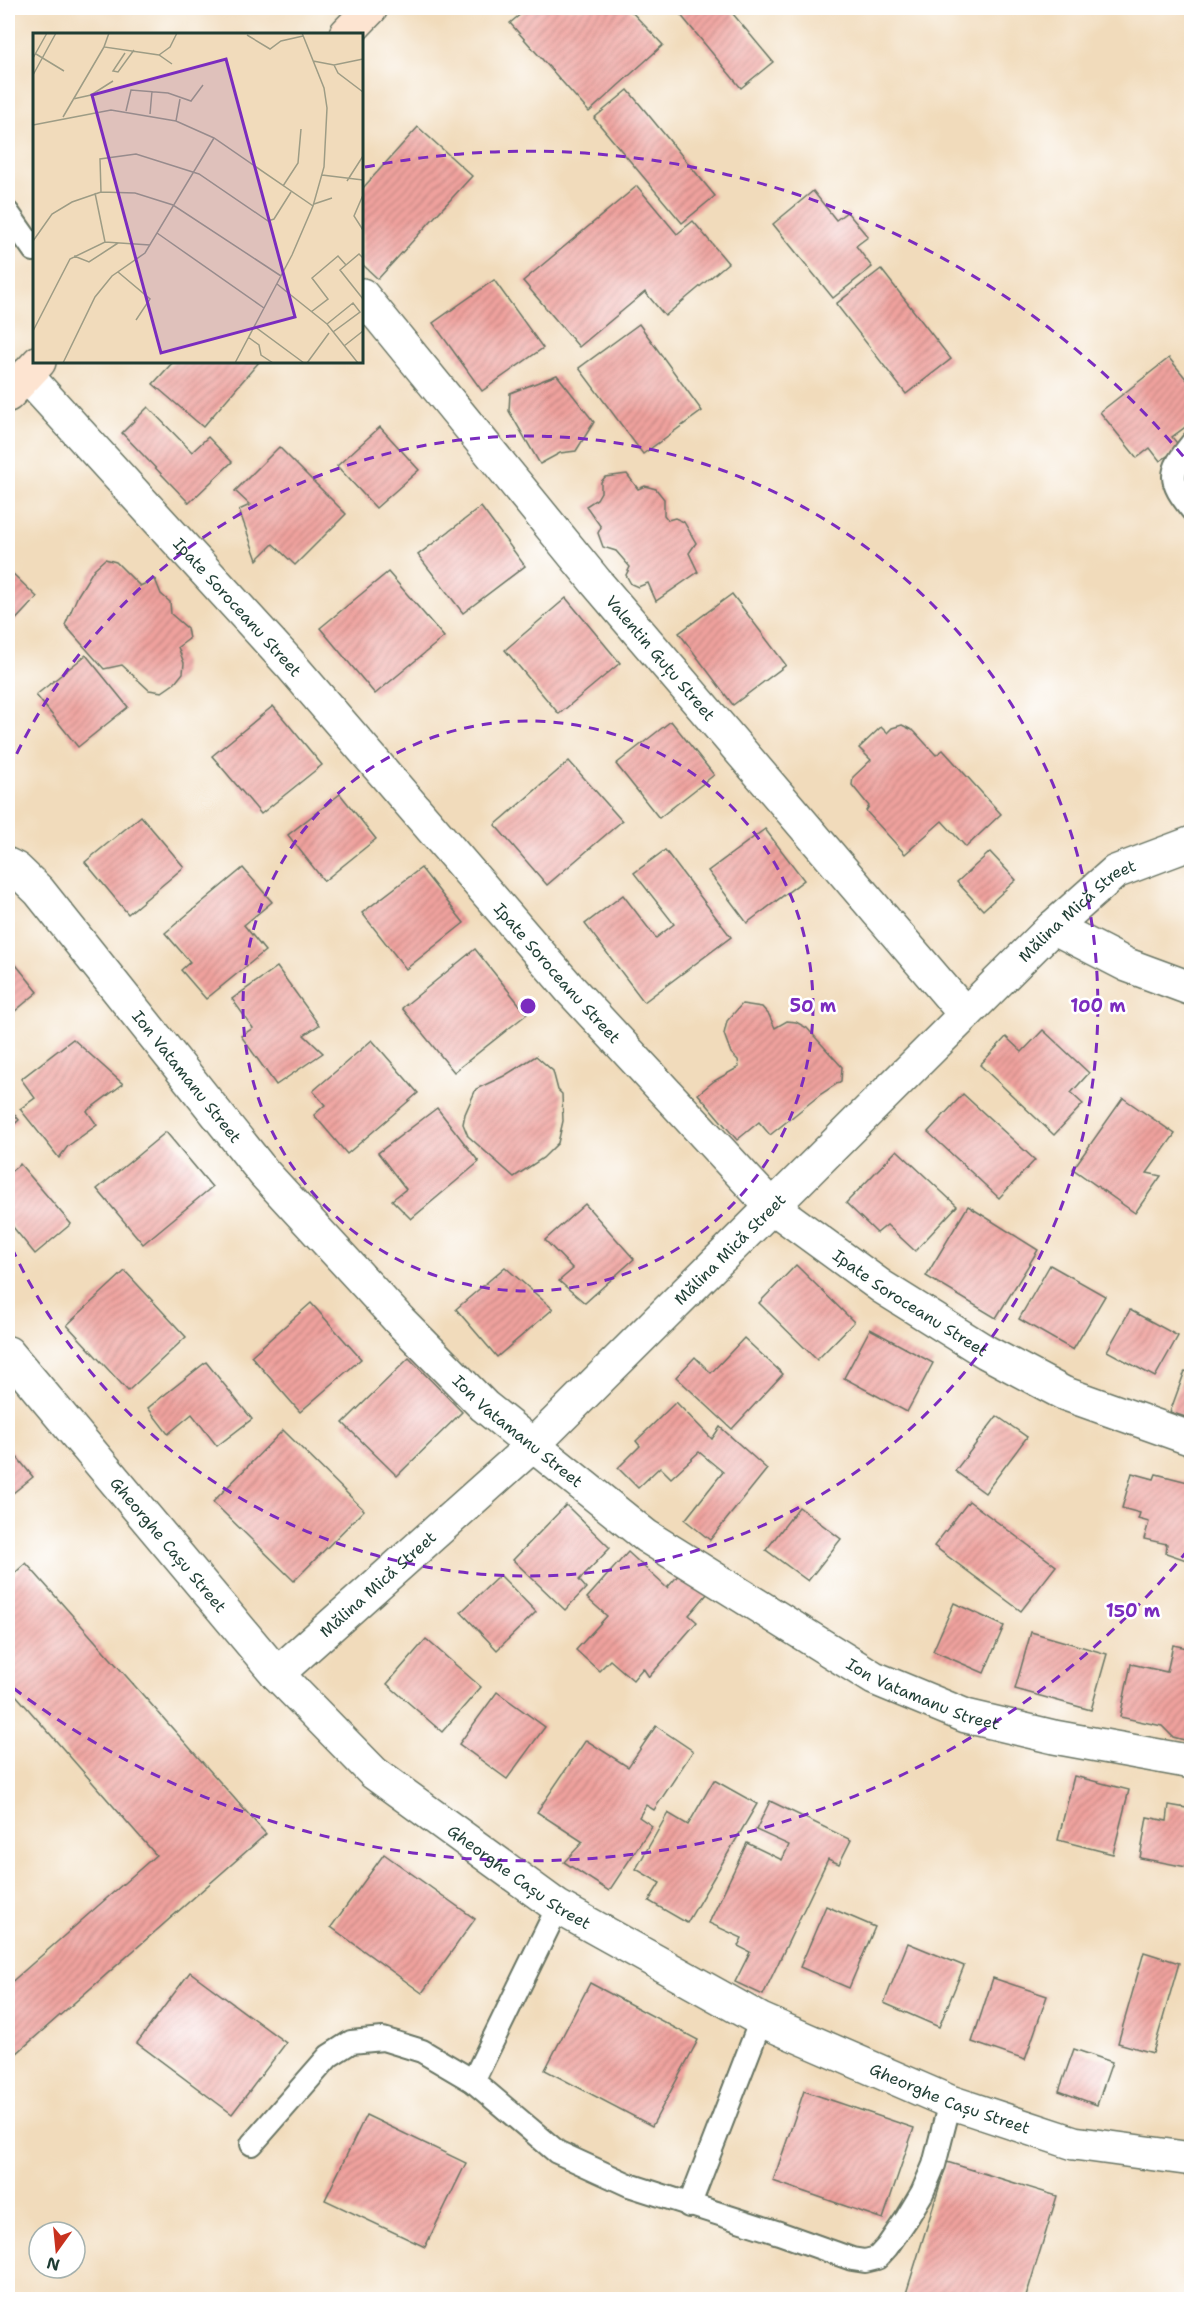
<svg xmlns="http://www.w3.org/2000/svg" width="1199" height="2307" font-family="'Shantell Sans',sans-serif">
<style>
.building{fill:url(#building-hatch)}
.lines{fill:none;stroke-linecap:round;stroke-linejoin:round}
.service-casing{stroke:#687463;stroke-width:26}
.minor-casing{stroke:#687463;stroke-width:36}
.tertiary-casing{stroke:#687463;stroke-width:36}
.secondary-casing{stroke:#687463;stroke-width:36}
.service{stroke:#fff;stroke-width:22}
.minor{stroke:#fff;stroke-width:33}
.tertiary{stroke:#fff;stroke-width:33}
.secondary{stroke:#fde4d1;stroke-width:33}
.ring{fill:none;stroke:#7b2cbf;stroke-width:3;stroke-dasharray:10 8}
.labels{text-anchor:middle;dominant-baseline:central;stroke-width:5;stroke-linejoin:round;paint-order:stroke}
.street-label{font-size:16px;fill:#1f3d34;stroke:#fff}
.inset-road{fill:none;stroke:#9d9c85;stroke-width:1.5}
.view{fill:#7b2cbf;fill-opacity:0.15;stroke:#7b2cbf;stroke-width:3}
.inset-edge{fill:none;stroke:#1f3d34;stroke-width:3}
.centre{fill:#7b2cbf;stroke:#fff;stroke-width:3}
.ring-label{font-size:18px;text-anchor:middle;font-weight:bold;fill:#7b2cbf;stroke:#fff;stroke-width:5;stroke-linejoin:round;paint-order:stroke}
</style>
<defs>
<pattern id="building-hatch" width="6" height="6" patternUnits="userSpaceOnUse" patternTransform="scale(1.5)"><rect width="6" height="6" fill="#f0a29e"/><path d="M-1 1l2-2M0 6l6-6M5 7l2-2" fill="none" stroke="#c28582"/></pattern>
</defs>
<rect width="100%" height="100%" fill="#fff"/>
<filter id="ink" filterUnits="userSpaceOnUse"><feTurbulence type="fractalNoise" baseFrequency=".0167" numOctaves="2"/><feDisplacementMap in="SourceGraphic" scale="12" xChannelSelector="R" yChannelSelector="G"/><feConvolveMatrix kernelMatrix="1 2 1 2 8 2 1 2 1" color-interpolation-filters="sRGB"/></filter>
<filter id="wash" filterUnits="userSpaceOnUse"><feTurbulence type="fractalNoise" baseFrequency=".008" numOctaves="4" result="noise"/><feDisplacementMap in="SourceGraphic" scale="24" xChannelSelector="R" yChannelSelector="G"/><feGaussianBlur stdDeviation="1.35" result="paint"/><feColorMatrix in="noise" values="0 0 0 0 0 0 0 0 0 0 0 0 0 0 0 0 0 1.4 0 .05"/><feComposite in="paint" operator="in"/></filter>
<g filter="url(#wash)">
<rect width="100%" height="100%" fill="#f1dbbb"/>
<g id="blocks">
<!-- building -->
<g class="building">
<polygon points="528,8 628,8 663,45 589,112 510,23"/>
<polygon points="675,8 728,8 773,62 741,88"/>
<polygon points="628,90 715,196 682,223 594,118"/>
<polygon points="418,127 472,176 378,279 362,264 362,189"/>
<polygon points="637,186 677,234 693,221 728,263 665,316 645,292 579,347 523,281"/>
<polygon points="813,191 836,220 847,212 868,237 856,246 872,267 833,298 773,224"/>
<polygon points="881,269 951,359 906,394 836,304"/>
<polygon points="494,280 543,348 482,391 433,323"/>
<polygon points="639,324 702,411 643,454 579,368"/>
<polygon points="1169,358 1192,386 1192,422 1172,437 1180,447 1160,461 1150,448 1137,458 1100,412"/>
<polygon points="173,362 259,362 203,427 153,384"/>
<polygon points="557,375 594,422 576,451 560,453 540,464 509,411 510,393"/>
<polygon points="148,407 192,452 208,437 232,462 189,503 122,433"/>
<polygon points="380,427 419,470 376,508 337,466"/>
<polygon points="279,447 346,514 295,565 273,544 257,560 239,510 250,505 235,491"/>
<polygon points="627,474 638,489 645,486 656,489 664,499 664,515 668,520 675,518 684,522 696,543 689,553 698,572 656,601 648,583 638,587 631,584 626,575 630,567 616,551 603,547 598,533 601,527 586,506 597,499 601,492 601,482 605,477"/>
<polygon points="481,507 525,566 463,613 418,555"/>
<polygon points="105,559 116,562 140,586 155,579 161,594 170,602 171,614 187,628 189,639 178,647 184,663 183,673 175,683 162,692 149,690 122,665 104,669 65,625 78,595 94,569"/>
<polygon points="8,569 37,597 8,628"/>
<polygon points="388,572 444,637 375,694 320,628"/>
<polygon points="732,594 786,665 733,705 679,633"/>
<polygon points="566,598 620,663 559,714 505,650"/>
<polygon points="86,655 128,707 78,747 36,695"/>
<polygon points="273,706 322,765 261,814 212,756"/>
<polygon points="671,721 714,775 659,818 616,764"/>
<polygon points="902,725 914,731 936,755 943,750 1001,814 966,847 942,821 905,854 866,811 869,806 852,785 853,777 871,760 859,748 881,727 887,733 892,728"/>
<polygon points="569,761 622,821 547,885 495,825"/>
<polygon points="340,794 376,839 324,881 288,835"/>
<polygon points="141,816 184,867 128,914 85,862"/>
<polygon points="765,829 804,880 747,923 708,871"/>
<polygon points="665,850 731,937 644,1002 585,924 623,895 656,938 674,924 634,873"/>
<polygon points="990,852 1016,880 983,910 957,882"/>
<polygon points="243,868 272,902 244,925 265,951 206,999 181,970 190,962 165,933"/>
<polygon points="421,868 464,923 406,969 362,913"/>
<polygon points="475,949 527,1014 454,1072 402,1008"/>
<polygon points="8,955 38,992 8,1017"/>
<polygon points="277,967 319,1025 304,1035 323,1053 276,1085 241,1036 253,1028 232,999"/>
<polygon points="742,1004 762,1007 769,1015 775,1028 787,1021 796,1022 807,1028 842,1067 841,1081 821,1094 770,1135 759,1122 737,1140 698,1094 714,1081 739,1067 738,1060 731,1053 724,1034 727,1021"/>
<polygon points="1043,1030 1089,1073 1071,1093 1083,1104 1054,1135 980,1065 1006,1037 1022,1052"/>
<polygon points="73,1039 123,1084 87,1111 97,1125 68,1146 59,1158 20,1109 35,1098 21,1079"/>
<polygon points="372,1040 418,1093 347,1154 314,1115 325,1105 313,1091"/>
<polygon points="536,1056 553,1071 558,1090 562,1094 563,1121 558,1143 543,1158 514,1177 468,1136 463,1124 465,1114 476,1089 504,1076"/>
<polygon points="963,1094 1035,1160 999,1198 928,1132"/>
<polygon points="1123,1098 1175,1134 1147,1173 1161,1176 1135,1213 1073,1169"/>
<polygon points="8,1106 19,1120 8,1130"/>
<polygon points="437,1108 479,1162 411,1219 392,1200 406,1189 378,1153"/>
<polygon points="166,1132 212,1187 143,1244 97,1189"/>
<polygon points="897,1150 957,1206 915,1251 887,1225 877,1233 846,1203"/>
<polygon points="20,1164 71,1224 35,1254 8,1221 8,1174"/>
<polygon points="585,1204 634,1259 585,1303 559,1281 573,1269 545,1240"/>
<polygon points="968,1206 1038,1250 996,1318 926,1276"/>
<polygon points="796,1265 854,1322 817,1360 759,1303"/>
<polygon points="1050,1265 1105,1296 1073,1350 1019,1319"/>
<polygon points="505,1267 553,1309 497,1357 456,1309"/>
<polygon points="125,1271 186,1337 128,1391 67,1325"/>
<polygon points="311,1303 361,1359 300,1412 251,1356"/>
<polygon points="1130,1310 1178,1336 1155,1377 1107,1351"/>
<polygon points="870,1329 933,1363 907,1412 844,1378"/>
<polygon points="744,1338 783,1374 732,1429 676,1377 695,1357 711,1373"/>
<polygon points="409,1358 462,1412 397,1476 343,1423"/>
<polygon points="206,1362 252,1419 217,1446 192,1414 168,1434 148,1408"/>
<polygon points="1185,1371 1192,1373 1192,1419 1170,1412"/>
<polygon points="676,1402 712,1439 720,1427 767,1469 710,1540 685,1520 723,1472 699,1452 671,1478 660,1467 638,1488 618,1468 640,1446 636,1441"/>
<polygon points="997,1416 1027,1437 985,1493 955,1471"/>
<polygon points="283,1430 364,1510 294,1581 213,1502"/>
<polygon points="8,1446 33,1477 8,1497"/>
<polygon points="1132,1473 1154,1479 1156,1474 1192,1483 1192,1561 1189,1561 1166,1553 1167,1544 1144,1539 1149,1522 1138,1519 1140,1513 1122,1508"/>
<polygon points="969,1501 1056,1566 1021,1611 934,1546"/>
<polygon points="566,1505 610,1548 579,1580 586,1588 565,1610 513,1560"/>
<polygon points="799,1507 841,1539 808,1581 766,1550"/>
<polygon points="628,1552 667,1588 682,1571 708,1593 689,1615 697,1622 649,1677 643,1668 633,1680 610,1660 599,1671 576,1650 607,1616 587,1598"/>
<polygon points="26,1563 266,1834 8,2061 8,1985 156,1855 8,1686 8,1579"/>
<polygon points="500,1575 536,1612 497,1650 461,1612"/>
<polygon points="954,1603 1004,1626 984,1673 933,1651"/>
<polygon points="1031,1632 1107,1654 1091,1710 1015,1689"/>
<polygon points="426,1639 481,1687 442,1732 387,1684"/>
<polygon points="1173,1645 1192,1649 1192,1742 1173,1737 1162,1726 1120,1717 1131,1664 1167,1672"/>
<polygon points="497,1692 545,1727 507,1779 459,1744"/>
<polygon points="656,1726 693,1751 654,1810 646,1805 639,1817 652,1826 609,1891 564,1862 583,1842 537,1812 586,1740 628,1767"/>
<polygon points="1074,1776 1129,1790 1113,1854 1058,1840"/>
<polygon points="714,1780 757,1804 687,1923 649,1901 660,1883 636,1869 668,1813 688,1825"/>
<polygon points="770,1801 851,1840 839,1864 828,1859 763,1995 735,1982 750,1952 738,1946 742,1938 709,1923 747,1843 782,1860 789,1845 756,1830"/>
<polygon points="1169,1805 1192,1809 1192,1868 1140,1858 1147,1817 1167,1821"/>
<polygon points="384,1854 475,1919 422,1993 331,1927"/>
<polygon points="826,1906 875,1927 849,1988 800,1967"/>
<polygon points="908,1943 964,1966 939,2027 884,2003"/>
<polygon points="1144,1952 1179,1963 1153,2053 1118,2043"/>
<polygon points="190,1972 286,2043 232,2114 137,2043"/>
<polygon points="993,1978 1047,1996 1025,2060 972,2042"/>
<polygon points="590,1983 698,2040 652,2126 545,2070"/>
<polygon points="1074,2049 1112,2062 1097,2105 1059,2091"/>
<polygon points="804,2091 914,2128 883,2219 773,2181"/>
<polygon points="366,2115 466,2163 425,2247 325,2200"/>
<polygon points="947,2162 1057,2196 1025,2300 904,2300"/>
</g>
</g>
</g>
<g filter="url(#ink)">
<use href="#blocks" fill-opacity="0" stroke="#687463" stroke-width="1.5"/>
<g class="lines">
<defs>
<g id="service">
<polyline points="8,213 34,250"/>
<path d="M 1192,443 C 1168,473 1168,480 1192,510"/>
<polyline points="473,2081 558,1907"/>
<polyline points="252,2144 329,2056 351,2042 383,2039 422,2051 473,2081 557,2152 629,2185 779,2233 852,2259 865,2261 877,2258 887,2247 907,2218 922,2193 934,2165 950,2102"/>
<polyline points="689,2206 761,2020"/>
</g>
<g id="minor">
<path id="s1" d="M 362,295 L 596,582 L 965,1014"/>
<path id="s2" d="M 26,375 L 289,663 L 570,989 L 771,1206 L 882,1287 L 986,1352 L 1063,1393 L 1192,1439"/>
<path id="s3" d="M 8,865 L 16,869 L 39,891 L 264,1173 L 400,1321 L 484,1406 L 646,1536 L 874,1678 L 966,1716 L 1054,1737 L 1192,1762"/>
<polyline points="1053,927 1127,965 1192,989"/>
<path id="s4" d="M 277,1674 L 533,1445 L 1053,927 L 1115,872 L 1192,843"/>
</g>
<g id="tertiary">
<path id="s5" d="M 8,1353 L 277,1674 L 374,1773 L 558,1907 L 761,2020 L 950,2102 L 1074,2143 L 1192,2159"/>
</g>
<g id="secondary">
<polyline points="346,34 371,8"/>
<polyline points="8,395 39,362"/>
</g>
</defs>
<!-- service casing -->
<use href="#service" class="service-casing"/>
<!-- minor casing -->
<use href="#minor" class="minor-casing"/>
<!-- tertiary casing -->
<use href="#tertiary" class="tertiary-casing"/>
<!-- secondary casing -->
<use href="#secondary" class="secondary-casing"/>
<!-- service -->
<use href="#service" class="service"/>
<!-- minor -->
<use href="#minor" class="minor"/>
<!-- tertiary -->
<use href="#tertiary" class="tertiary"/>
<!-- secondary -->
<use href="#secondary" class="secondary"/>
</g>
</g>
<!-- distance rings -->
<g class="ring">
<circle cx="528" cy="1006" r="285"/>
<path d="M9 770A570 570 0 1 1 9 1242"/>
<path d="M1188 1550A855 855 0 0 1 8 1684M365 167A855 855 0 0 1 1188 462"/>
</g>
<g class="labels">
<!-- street labels -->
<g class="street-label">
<text stroke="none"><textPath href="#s2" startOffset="314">Ipate Soroceanu Street</textPath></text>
<text stroke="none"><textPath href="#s1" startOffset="470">Valentin Guțu Street</textPath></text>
<text stroke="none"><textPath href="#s4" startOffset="1107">Mălina Mică Street</textPath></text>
<text stroke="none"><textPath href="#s2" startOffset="800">Ipate Soroceanu Street</textPath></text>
<text stroke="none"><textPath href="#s3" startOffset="278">Ion Vatamanu Street</textPath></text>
<text stroke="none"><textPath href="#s4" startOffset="621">Mălina Mică Street</textPath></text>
<text stroke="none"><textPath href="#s2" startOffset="1286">Ipate Soroceanu Street</textPath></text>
<text stroke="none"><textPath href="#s3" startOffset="764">Ion Vatamanu Street</textPath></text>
<text stroke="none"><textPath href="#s5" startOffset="250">Gheorghe Cașu Street</textPath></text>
<text stroke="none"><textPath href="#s4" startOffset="135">Mălina Mică Street</textPath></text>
<text stroke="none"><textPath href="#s3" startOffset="1250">Ion Vatamanu Street</textPath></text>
<text stroke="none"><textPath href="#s5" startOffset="736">Gheorghe Cașu Street</textPath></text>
<text stroke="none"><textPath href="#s5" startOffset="1222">Gheorghe Cașu Street</textPath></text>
</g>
</g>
<!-- overview -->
<g transform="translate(33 33)">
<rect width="330" height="330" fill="#f1dbbb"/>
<path class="inset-road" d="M 76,0 L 71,14 L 126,22 L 139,31M 214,2 L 237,16 L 248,8 L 270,3M 92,20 L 80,38 L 85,39 L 101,17M 3,21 L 31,38M 126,22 L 137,14 L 144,0M 0,25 L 14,0M 280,28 L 301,32 L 330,26M 301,32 L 305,40 L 330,59M 0,42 L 23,0M 40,66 L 58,62 L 80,48M 93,78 L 98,57 L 135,60 L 158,68 L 170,52M 117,81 L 119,58M 30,84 L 71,14M 143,88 L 147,66M 0,92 L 78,77 L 143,88 L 181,105 L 280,173M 289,142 L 330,147M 314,148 L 330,123M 250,153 L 265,130 L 268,96M 68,159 L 67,126 L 103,121 L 166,141 L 235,188 L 241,186 L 258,159M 62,160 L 72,209M 330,162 L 321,183 L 330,197M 281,171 L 299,165M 124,200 L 231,275M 0,208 L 19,181 L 39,169 L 68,159 L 102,160 L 140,172 L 248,243M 41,223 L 56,229 L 85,210M 330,225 L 326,221 L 307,237 L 330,266M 85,239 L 117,266 L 103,287M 244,251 L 294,291 L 325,330M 278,279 L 295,266 L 279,245 L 305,223 L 313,232M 294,291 L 320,270 L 327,279 L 300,299M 221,293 L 271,330M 0,298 L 37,226 L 72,209 L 117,212M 215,304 L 226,312 L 228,322 L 240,330M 311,313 L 330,298M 30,330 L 62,264 L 79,243 L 112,220 L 181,105M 202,330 L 259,222 L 280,173 L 291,134 L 294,75 L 291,55 L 269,0M 274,330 L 296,300"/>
<path class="view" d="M 193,26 L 262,284 L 128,320 L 59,62 Z"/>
<rect width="330" height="330" class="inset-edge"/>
</g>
<circle cx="528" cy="1006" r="9" class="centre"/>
<g class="ring-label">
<text x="813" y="1012">50 m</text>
<text x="1098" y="1012">100 m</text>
<text x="1133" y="1617">150 m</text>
</g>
<!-- margin -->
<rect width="1199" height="2307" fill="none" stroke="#fff" stroke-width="30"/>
<!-- north arrow -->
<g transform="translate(57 2250) rotate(195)"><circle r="28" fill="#ffffff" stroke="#a5b1ae" stroke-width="1.5"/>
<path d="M0-4.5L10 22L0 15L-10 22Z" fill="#c8321e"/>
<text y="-9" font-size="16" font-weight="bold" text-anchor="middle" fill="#1f3d34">N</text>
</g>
</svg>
